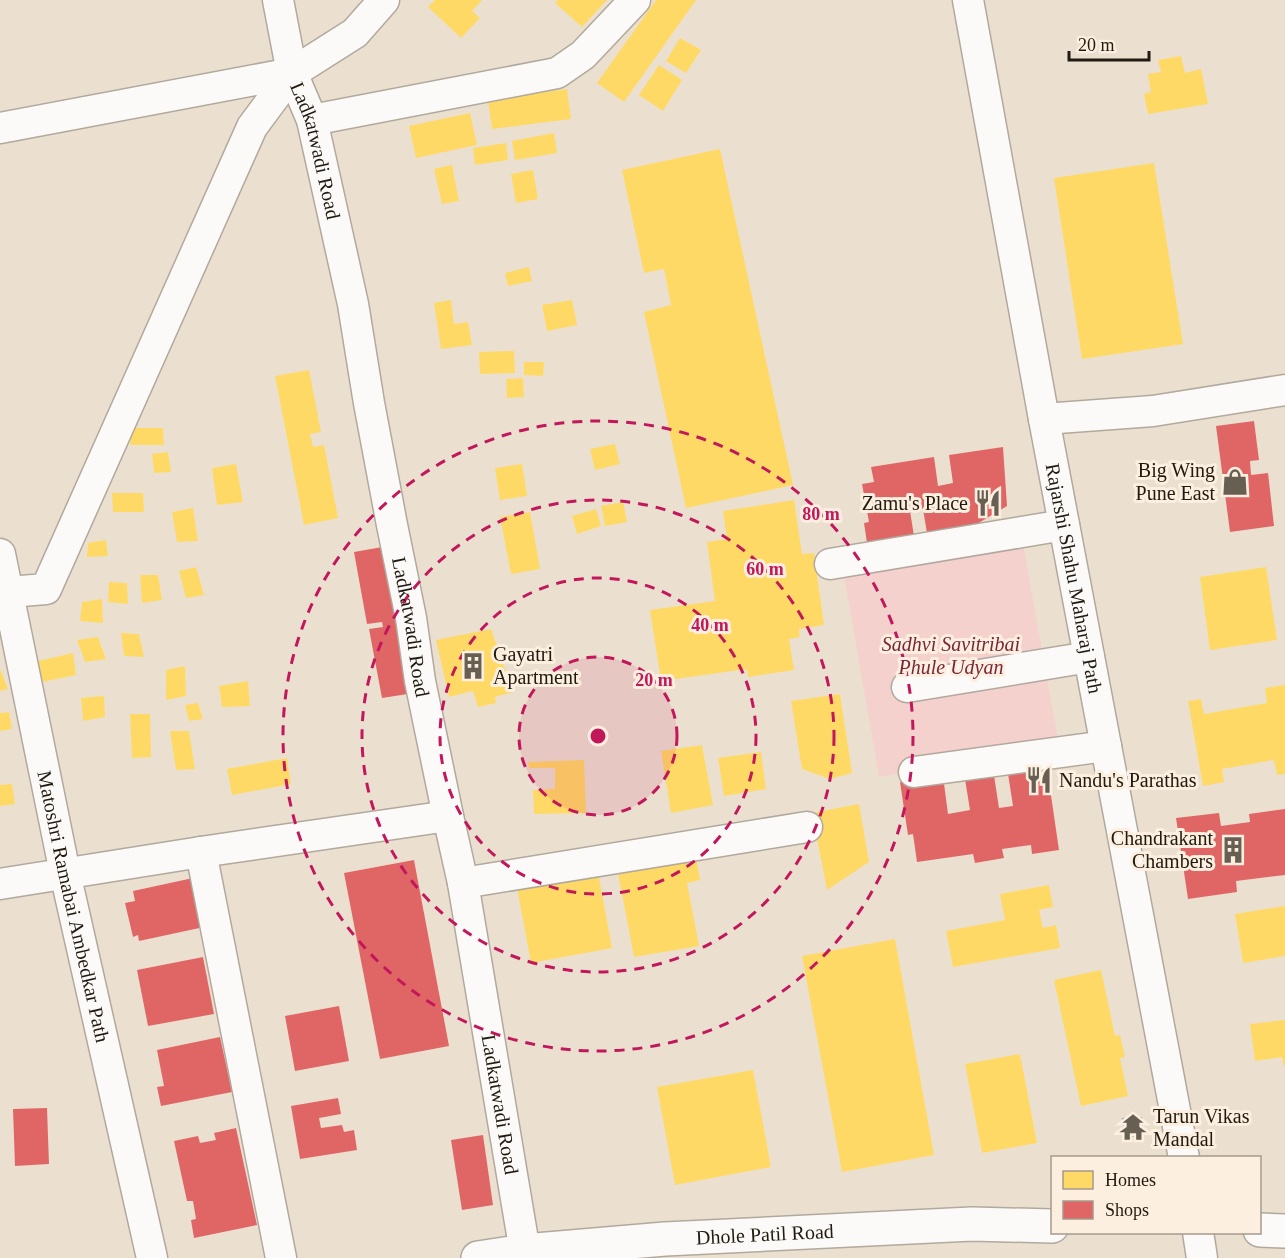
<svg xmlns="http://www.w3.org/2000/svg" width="1285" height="1258" font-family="'Times New Roman',serif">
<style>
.green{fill:#f4d1cd}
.homes{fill:#ffd966}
.shops{fill:#e06666}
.public{fill:#76a5af}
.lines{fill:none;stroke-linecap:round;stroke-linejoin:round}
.minor-casing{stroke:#b1a99d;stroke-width:33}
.tertiary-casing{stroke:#b1a99d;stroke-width:36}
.minor{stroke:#fcfaf8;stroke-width:30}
.tertiary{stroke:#fcfaf8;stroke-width:33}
.ring{fill:none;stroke:#c2185b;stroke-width:3;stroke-dasharray:10 8}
.labels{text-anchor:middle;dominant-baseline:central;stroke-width:6;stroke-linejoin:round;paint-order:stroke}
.street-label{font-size:20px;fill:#211a10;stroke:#fcefdf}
.poi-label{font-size:20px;fill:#211a10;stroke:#fcefdf;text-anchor:end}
.park-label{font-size:20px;font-style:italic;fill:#792638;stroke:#fcefdf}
.centre{fill:#c2185b;stroke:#fcefdf;stroke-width:3}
.ring-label{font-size:18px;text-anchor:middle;font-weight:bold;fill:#c2185b;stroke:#fcefdf;stroke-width:6;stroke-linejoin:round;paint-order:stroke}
</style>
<rect width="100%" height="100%" fill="#ebe0d0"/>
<!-- green -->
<polygon class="green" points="1023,544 1059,745 879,777 844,576"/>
<!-- homes -->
<g class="homes">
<polygon points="435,0 482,0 472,11 480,18 461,38 428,7"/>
<polygon points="558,0 607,0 582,27 555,3"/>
<polygon points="656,0 696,0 624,102 597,83"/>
<polygon points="680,38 701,50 686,73 666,61"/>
<polygon points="1181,56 1185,73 1201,69 1208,104 1148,114 1144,94 1151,92 1148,74 1161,72 1158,60"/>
<polygon points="659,65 682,80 663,111 639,95"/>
<polygon points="567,89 571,119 492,129 488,100"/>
<polygon points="470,113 477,145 416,158 409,126"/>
<polygon points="554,133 557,153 515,160 512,141"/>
<polygon points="506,143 508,160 475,165 473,148"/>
<polygon points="720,149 793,485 686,508 644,312 671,305 664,269 644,273 622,170"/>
<polygon points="1154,163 1183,344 1082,359 1054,178"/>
<polygon points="452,165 459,201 442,204 434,169"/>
<polygon points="533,170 538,199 516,203 511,174"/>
<polygon points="529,267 532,281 508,286 505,273"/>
<polygon points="451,300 454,324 468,322 472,345 441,349 434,303"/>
<polygon points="572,300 577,325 547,331 542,305"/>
<polygon points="514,351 515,373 480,374 479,352"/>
<polygon points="524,362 544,362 543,376 524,375"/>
<polygon points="309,370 321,432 310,434 313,447 324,445 338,518 304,525 275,376"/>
<polygon points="523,378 524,397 507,398 506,379"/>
<polygon points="132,428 163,428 164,445 130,445"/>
<polygon points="615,444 620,464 595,470 590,449"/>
<polygon points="168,452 171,472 154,473 152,454"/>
<polygon points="236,464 243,502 217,505 212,468"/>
<polygon points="522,464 527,496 500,500 495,468"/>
<polygon points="112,493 143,493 144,512 113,512"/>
<polygon points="794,500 802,554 814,553 824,625 799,629 800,637 789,639 794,670 748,677 747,669 661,681 650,610 715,601 707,542 727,539 723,511"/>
<polygon points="623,502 627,522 605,526 601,506"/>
<polygon points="193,508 198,541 177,542 172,512"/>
<polygon points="596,509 601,526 577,534 572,516"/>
<polygon points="530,512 540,569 511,574 500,517"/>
<polygon points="106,540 108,556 87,557 88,543"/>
<polygon points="196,567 204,595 186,598 179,571"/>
<polygon points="1266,567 1277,640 1210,650 1200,577"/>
<polygon points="140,575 158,575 162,600 142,603"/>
<polygon points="109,582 127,583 128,604 108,602"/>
<polygon points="102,599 103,623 80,621 82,602"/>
<polygon points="491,629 513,692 495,697 496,703 478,707 473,691 449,697 436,640"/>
<polygon points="121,633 139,634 144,657 124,656"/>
<polygon points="98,637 106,659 85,662 77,640"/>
<polygon points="73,653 76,675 37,683 34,662"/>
<polygon points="185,666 186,696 166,700 166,670"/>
<polygon points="0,669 8,689 0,691"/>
<polygon points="248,681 250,706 222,707 219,686"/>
<polygon points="1285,685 1285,774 1277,775 1274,760 1222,769 1224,782 1203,786 1188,701 1201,699 1204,714 1267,703 1265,688"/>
<polygon points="840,694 852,773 830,779 802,769 791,701"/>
<polygon points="104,696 105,717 83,721 81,698"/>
<polygon points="198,703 203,719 189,721 185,705"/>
<polygon points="9,712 12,729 0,731 0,713"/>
<polygon points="130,714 150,714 151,757 132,758"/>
<polygon points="170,731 189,731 195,769 176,770"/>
<polygon points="702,745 713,805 671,813 661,751"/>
<polygon points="761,752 766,789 724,796 718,758"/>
<polygon points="287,758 291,784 232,795 227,769"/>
<polygon points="584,760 586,813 534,814 533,790 555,789 555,768 529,768 528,762"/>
<polygon points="12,784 15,804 0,806 0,785"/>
<polygon points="859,804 869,862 827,890 812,813"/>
<polygon points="695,851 700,880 687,883 699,946 634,957 618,873 651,867"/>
<polygon points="596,862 612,948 531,963 515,877"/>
<polygon points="1049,885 1053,907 1039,910 1043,928 1056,925 1060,948 953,967 946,931 1005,920 1000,894"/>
<polygon points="1285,906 1285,956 1243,963 1235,914"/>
<polygon points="895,939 934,1155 842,1172 802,956"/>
<polygon points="1101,970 1115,1036 1120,1035 1125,1057 1120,1058 1128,1096 1081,1106 1054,980"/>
<polygon points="1285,1020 1285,1066 1284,1066 1282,1057 1255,1061 1250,1024"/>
<polygon points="1020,1054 1037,1143 982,1153 965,1064"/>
<polygon points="753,1070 771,1167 675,1185 657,1087"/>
</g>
<!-- shops -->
<g class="shops">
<polygon points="1254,421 1259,460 1250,461 1251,475 1268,473 1274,526 1230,532 1216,426"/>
<polygon points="1003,447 1007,506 967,530 927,533 923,509 910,511 914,536 867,543 864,523 869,522 862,484 874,482 871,467 934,457 938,486 953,483 949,455"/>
<polygon points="388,546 414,693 382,698 369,629 383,627 382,622 367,624 354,552"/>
<polygon points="1046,761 1059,850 1032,854 1031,845 1002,849 1004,858 975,863 973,854 917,862 913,834 908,835 900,782 943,776 948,814 970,810 964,773 993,769 999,808 1013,806 1007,767"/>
<polygon points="1285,809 1285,875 1236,881 1237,892 1188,899 1176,818 1219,813 1221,826 1250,822 1249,814"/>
<polygon points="414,860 449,1046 380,1059 344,873"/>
<polygon points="193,878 204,927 139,941 138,935 133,937 125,903 135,901 133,891"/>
<polygon points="203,957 214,1014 148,1026 137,970"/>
<polygon points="339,1006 349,1061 295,1071 285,1016"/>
<polygon points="220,1037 232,1092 161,1106 157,1087 164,1086 157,1050"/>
<polygon points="338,1098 341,1114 319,1118 321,1128 342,1125 344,1132 354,1130 357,1150 300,1159 291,1106"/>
<polygon points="47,1108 49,1164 15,1166 13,1109"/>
<polygon points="236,1128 257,1225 194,1238 191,1220 196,1219 193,1201 187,1201 174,1141 198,1136 200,1143 216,1140 214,1133"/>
<polygon points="483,1135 493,1205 462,1210 451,1140"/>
</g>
<!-- public -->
<polygon class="public" points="1142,1117 1143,1136 1124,1138 1122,1118"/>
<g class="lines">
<defs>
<g id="minor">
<path id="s1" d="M 278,0 L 292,73 L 312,120 L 353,304 L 369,403 L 392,525 L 411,618 L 420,681 L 448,816 L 463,883 L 526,1258"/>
<path id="s2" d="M 968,0 L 1044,419 L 1184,1158"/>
<polyline points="312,120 557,73 583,55 635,0"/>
<polyline points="0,128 292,73"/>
<polyline points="1044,419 1153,411 1285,390"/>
<path id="s3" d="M 0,554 L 65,873 L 152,1258"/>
<polyline points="830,564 1064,525"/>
<polyline points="8,592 46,589 252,127 292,73 355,33 384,0"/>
<polyline points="907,687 1089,657"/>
<polyline points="914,772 1106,746"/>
<polyline points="201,852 281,1258"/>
<polyline points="463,883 807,827"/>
<polyline points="0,884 201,852 448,816"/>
<polyline points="1198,1232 1202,1258"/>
</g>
<g id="tertiary">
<polyline points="1260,1230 1285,1231"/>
<path id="s4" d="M 478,1258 L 524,1251 L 665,1239 L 972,1224 L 1052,1226"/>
</g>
</defs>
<!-- minor casing -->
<use href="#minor" class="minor-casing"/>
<!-- tertiary casing -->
<use href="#tertiary" class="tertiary-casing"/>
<!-- minor -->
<use href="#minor" class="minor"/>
<!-- tertiary -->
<use href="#tertiary" class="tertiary"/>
</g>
<!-- distance rings -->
<circle cx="598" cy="736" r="79" fill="#c2185b" fill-opacity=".12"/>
<g class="ring">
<circle cx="598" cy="736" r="79"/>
<circle cx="598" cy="736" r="158"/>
<circle cx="598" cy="736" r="236"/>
<circle cx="598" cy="736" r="315"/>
</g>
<!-- icons -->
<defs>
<symbol id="shop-bare" viewBox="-9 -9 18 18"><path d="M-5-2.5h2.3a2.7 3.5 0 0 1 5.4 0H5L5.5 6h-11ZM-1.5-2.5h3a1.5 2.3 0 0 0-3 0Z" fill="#685f53" stroke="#fcefdf" stroke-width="2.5" paint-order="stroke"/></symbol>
<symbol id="restaurant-bare" viewBox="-9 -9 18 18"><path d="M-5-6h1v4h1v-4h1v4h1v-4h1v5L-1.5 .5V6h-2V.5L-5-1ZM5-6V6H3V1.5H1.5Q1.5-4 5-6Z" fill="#685f53" stroke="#fcefdf" stroke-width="2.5" paint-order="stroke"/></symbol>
<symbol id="building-bare" viewBox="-9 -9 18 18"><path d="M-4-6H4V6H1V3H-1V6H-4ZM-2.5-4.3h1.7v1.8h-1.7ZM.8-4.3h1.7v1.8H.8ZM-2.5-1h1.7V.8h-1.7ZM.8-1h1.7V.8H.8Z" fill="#685f53" stroke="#fcefdf" stroke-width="2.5" paint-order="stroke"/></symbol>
<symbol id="temple-bare" viewBox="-9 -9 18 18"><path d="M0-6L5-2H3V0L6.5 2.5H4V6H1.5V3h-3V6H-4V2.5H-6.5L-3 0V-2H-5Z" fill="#685f53" stroke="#fcefdf" stroke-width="2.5" paint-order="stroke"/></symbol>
</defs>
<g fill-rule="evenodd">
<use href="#shop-bare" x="1216" y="463" width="38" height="38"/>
<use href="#restaurant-bare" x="969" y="484" width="38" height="38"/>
<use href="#building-bare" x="454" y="647" width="38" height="38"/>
<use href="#restaurant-bare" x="1020" y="761" width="38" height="38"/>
<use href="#building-bare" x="1214" y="831" width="38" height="38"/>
<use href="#temple-bare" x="1114" y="1108" width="38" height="38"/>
</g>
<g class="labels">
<!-- street labels -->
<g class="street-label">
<text stroke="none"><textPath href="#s1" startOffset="156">Ladkatwadi Road</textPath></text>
<text stroke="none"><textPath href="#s2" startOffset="588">Rajarshi Shahu Maharaj Path</textPath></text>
<text stroke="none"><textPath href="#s1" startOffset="642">Ladkatwadi Road</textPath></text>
<text stroke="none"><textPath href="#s3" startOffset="360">Matoshri Ramabai Ambedkar Path</textPath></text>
<text stroke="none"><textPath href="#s1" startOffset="1128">Ladkatwadi Road</textPath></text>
<text stroke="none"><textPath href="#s4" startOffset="288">Dhole Patil Road</textPath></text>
</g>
<!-- poi labels -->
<g class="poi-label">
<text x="1215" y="470">Big Wing<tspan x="1215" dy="23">Pune East</tspan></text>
<text x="968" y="503">Zamu's Place</text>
<text x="493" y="654" text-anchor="start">Gayatri<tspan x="493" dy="23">Apartment</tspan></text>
<text x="1059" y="780" text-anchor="start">Nandu's Parathas</text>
<text x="1213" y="838">Chandrakant<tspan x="1213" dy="23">Chambers</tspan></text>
<text x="1153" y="1116" text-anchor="start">Tarun Vikas<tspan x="1153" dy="23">Mandal</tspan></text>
</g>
<!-- park labels -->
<g class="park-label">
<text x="951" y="644">Sadhvi Savitribai<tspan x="951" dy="23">Phule Udyan</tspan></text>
</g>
</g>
<circle cx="598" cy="736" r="9" class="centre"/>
<g class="ring-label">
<text x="821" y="520">80 m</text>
<text x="765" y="575">60 m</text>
<text x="710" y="631">40 m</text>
<text x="654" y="686">20 m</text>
</g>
<!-- legend -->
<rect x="1051" y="1156" width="210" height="78" fill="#fcefdf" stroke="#a49a8c" stroke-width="1.5"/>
<rect x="1063" y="1171" width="30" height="18" fill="#ffd966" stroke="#a49a8c" stroke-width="1.5"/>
<text x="1105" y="1186" font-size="18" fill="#211a10">Homes</text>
<rect x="1063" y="1201" width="30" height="18" fill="#e06666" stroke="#a49a8c" stroke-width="1.5"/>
<text x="1105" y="1216" font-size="18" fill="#211a10">Shops</text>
<!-- scale -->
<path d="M1069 51v9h80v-9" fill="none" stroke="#211a10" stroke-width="3"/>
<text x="1078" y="51" font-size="18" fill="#211a10" stroke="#fcefdf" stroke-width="4.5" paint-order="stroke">20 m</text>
</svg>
